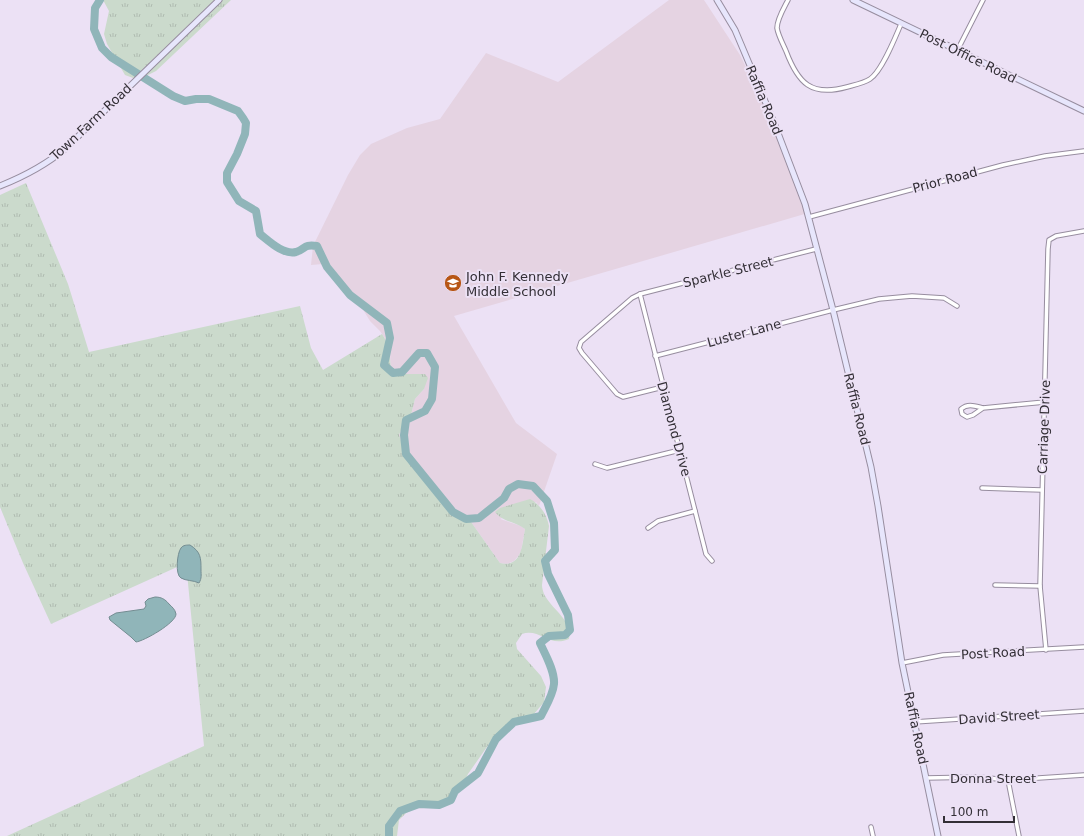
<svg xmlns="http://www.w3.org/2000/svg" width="1084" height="836" font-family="'DejaVu Sans',sans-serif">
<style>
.education{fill:#e5d3e2}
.park{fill:url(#park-tufts)}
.water{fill:#90b5b9;stroke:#748d92}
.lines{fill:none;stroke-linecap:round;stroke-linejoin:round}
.river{stroke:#90b5b9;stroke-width:8}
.street-casing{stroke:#978d9f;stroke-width:5.5}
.secondary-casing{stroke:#978d9f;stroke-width:7}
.street{stroke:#fff;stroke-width:3.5}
.secondary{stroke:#e7e6fc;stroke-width:5}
.labels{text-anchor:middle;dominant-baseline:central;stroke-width:4;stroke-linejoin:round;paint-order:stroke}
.street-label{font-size:13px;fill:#332f36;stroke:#ece1f5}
.poi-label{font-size:13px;fill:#332f36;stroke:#ece1f5;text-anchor:start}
</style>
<defs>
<pattern id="park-tufts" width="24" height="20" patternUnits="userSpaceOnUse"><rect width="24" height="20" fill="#cbdacc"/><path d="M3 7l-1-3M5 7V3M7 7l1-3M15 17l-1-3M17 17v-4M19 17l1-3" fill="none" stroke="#afbbb0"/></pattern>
</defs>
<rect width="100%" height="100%" fill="#ece1f5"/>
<!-- education -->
<polygon class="education" points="669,0 704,0 740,55 758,92 808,213 454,316 516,423 557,454 539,506 536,502 500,519 521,526 525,529 521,551 519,555 514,561 507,564 500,563 469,519 447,502 445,498 431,488 416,471 402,443 399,435 402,428 409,423 415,399 424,389 425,374 396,374 391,369 390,354 386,340 380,331 370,321 362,308 339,285 327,267 323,264 311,265 313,246 348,175 360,155 371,144 407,128 440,119 486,53 558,82"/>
<!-- park -->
<g class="park">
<polygon points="103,0 231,0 156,71 146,76 133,78 125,75 107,44 104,34 109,11"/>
<path d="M 26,183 L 68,284 L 89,352 L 300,306 L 311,348 L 323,370 L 382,334 C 390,345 390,357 391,369 L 397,374 L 425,374 L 428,378 L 424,389 L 415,399 L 409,423 L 402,428 L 399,435 L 402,443 L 416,471 L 431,488 L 445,498 L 447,503 L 469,519 L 500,563 C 522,568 522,545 525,529 C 515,521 504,523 495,512 L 500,508 L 530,499 C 540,504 547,515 549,526 L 542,585 C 542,588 543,591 544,594 C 552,610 572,619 569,639 C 549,648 540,628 522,634 L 516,643 L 517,649 L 541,676 L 546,687 L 544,702 L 534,714 L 518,723 L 501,731 L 489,744 L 468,774 L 461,789 L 456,794 L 443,801 L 423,804 L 406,813 L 399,820 L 397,836 L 7,836 L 204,746 L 186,563 L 51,624 L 23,563 L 0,507 L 0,195 Z"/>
</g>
<!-- water -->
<g class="water">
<path d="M 190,545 C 201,552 201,558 201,570 C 201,575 202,578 199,583 C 193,580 186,581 181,578 C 175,575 177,553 181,548 C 183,545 187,545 190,545 Z"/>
<path d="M 155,597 C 161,597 165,599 169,604 C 172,607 175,609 176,614 C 176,623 144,641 136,642 L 131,637 L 110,620 L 109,617 L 116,613 L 144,609 L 146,606 L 145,602 L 148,599 Z"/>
</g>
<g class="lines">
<!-- river -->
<path class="river" d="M 100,0 L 95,8 L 94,29 L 102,48 L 111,57 L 173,96 L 185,101 L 196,99 L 209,99 L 238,111 L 243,118 L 246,123 L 245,134 L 237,154 L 227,173 L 227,182 L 239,201 L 256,211 L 260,234 C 269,241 283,255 296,252 C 306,249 303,244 317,246 L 327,267 L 350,295 L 387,323 L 390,338 L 384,365 L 393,373 L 402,372 L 419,353 L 427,353 L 435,367 L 432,399 L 425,411 L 406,420 L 404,435 L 406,454 L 453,512 L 466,519 L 479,518 L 504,498 L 509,489 L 518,484 L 533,486 L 547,501 L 554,523 L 555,550 L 545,561 L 548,574 L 568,615 L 570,630 L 565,635 L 549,636 L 540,643 C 545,654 555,671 554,684 C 553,695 546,706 541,716 L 514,722 L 496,739 L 478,773 L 455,791 L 451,800 L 439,805 L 419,804 L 400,811 L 389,826 L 389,836"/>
<defs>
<g id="street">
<path d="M 788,0 C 784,8 777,19 777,28 C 778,35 783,44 786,51 C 798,83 811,97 847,87 C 854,85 864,83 870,79 C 882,71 895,38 901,24"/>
<polyline points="957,51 983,0"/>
<polyline points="809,217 1003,165 1045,156 1084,151"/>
<polyline points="640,294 706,554 712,561"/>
<polyline points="655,356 833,310 879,299 912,296 944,298 957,306"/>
<polyline points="663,387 623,397 617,394 582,353 579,348 581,342 632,298 640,294 816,249"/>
<path d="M 983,408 L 973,415 L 967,417 L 962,414 L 961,409 C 968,403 975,406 983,408 L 1045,402"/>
<polyline points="595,464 607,468 680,450"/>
<polyline points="982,488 1042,490"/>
<polyline points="648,528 658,521 695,511"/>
<polyline points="995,585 1040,586"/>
<polyline points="1046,650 1040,586 1048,249 1049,240 1056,236 1084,231"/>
<polyline points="902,663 943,655 1084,647"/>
<polyline points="914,722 1084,711"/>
<polyline points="926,778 978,777 1008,780 1084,775"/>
<polyline points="1008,780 1019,836"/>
<polyline points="871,827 873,836"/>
</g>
<g id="secondary">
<polyline points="717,0 735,30 773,120 805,204 833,310 871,467 878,506 902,663 938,836"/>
<polyline points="853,0 1084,111"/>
<path d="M 0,186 C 25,176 46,165 66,148 L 219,0"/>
</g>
</defs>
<!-- street casing -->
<use href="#street" class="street-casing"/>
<!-- secondary casing -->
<use href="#secondary" class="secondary-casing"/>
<!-- street -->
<use href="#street" class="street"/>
<!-- secondary -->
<use href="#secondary" class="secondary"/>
</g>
<!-- icons -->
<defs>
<symbol id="school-disc" viewBox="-11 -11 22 22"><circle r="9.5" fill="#b75615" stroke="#ece1f5"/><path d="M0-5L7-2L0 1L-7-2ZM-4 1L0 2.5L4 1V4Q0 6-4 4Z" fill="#fff"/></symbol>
</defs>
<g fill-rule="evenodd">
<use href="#school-disc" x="443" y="273" width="20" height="20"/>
</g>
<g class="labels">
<!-- street labels -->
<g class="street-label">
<text transform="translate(968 56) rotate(26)">Post Office Road</text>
<text transform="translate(764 100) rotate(67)">Raffia Road</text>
<text transform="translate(91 122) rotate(-43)">Town Farm Road</text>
<text transform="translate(945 180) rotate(-15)">Prior Road</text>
<text transform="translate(728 272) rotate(-14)">Sparkle Street</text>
<text transform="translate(744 333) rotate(-15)">Luster Lane</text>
<text transform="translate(857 409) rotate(76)">Raffia Road</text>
<text transform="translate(1044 427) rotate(-88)">Carriage Drive</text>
<text transform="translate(674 429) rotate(75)">Diamond Drive</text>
<text transform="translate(993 653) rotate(-3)">Post Road</text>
<text transform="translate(999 717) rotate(-4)">David Street</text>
<text transform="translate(916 728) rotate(78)">Raffia Road</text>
<text x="993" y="778">Donna Street</text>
</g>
<!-- poi labels -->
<g class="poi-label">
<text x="466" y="276">John F. Kennedy<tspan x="466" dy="15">Middle School</tspan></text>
</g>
</g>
<!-- scale -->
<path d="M944 816v6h70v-6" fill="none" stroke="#332f36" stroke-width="2"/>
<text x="950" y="816" font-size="12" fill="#332f36" stroke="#ece1f5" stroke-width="3" paint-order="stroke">100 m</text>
</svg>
